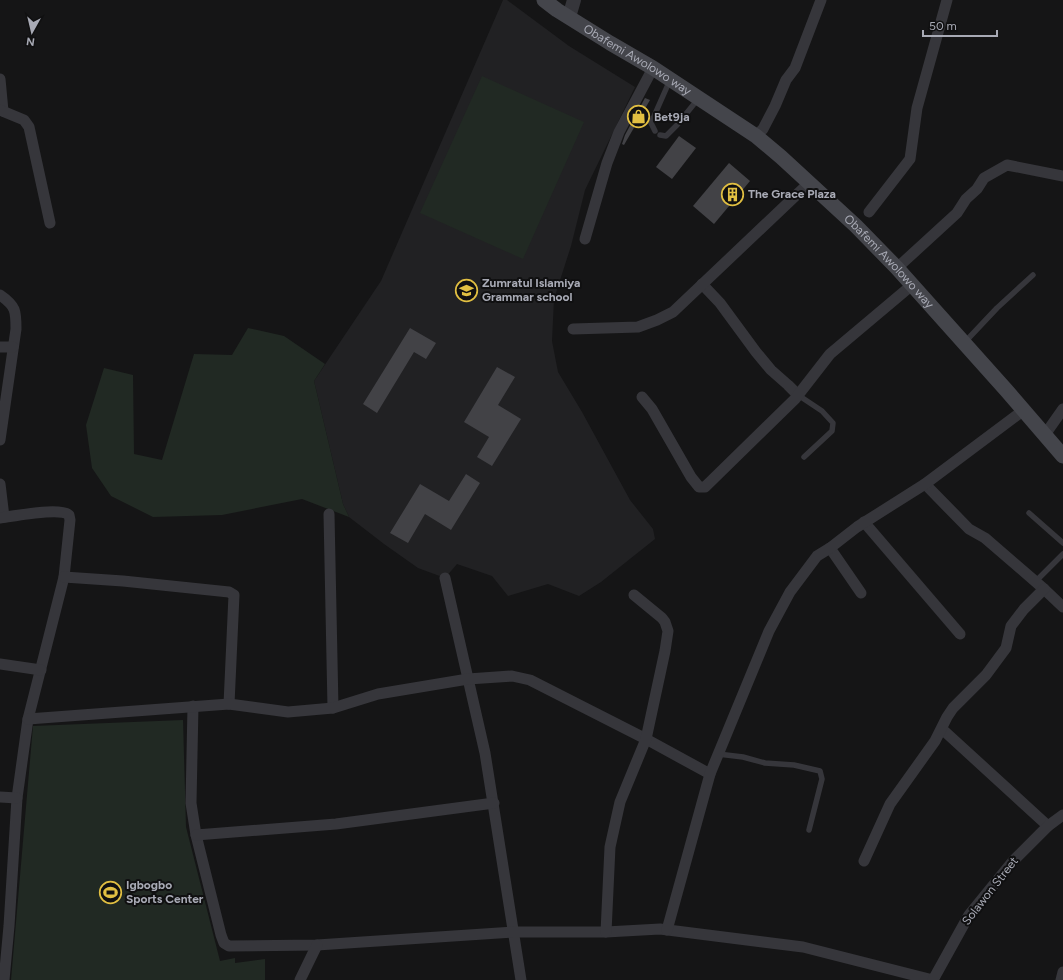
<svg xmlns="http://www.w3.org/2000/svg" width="1063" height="980" font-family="Figtree,sans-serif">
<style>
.built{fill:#212123}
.green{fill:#212923}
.building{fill:#424246}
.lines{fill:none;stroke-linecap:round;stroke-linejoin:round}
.service{stroke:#36363b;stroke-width:5.5}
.minor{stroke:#36363b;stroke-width:11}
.tertiary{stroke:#36363b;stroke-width:14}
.secondary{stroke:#44454b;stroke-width:15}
.labels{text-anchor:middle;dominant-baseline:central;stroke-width:4;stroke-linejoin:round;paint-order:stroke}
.street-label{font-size:12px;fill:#a8aab5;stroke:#101011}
.poi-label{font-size:12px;font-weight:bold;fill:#a8aab5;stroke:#101011;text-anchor:start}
</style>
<rect width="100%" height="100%" fill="#151516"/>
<!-- built -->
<polygon class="built" points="503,0 507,0 569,46 635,87 585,190 571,246 554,299 552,341 558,372 582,412 630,500 653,529 655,539 601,582 579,596 548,584 508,596 492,576 457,564 445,578 418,568 384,544 349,517 343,504 314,381 381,281"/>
<!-- green -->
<g class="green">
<polygon points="482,76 584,122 523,259 420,213"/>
<polygon points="248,328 284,336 325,364 314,381 343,504 349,517 302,499 222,515 153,517 111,496 92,468 86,425 104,368 133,375 134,454 162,460 194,354 232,355"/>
<polygon points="183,720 186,827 220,961 235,958 235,963 265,959 265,980 11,980 33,726"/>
</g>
<!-- building -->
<g class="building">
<polygon points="645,98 650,100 624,145 622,144 625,135"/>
<polygon points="679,136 696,148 672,179 656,167"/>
<polygon points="729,163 750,181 714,224 693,206"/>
<polygon points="410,328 436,343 426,359 414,352 377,413 363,404"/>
<polygon points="497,367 515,377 498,405 521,419 492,466 477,457 489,437 464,422"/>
<polygon points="466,474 480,483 451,530 425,514 408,543 390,533 420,484 449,501"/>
</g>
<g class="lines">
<!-- service -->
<g class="service">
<polyline points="655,131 651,123 670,80"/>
<polyline points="660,135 666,136 677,125 698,99"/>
<polyline points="964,343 997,308 1033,275"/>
<polyline points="798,395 822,411 833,423 832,431 804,457"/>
<polyline points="1029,513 1063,543"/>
<polyline points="1035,582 1063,554"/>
<polyline points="718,754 743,757 765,763 794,765 820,771 822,779 809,830"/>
</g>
<!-- minor -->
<g class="minor">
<polyline points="0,79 3,111"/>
<polyline points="0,110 24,120 29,127 50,223"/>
<polyline points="756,136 763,129 775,106 786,80 795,68 821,0"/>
<polyline points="869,212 910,159 917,108 947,0"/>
<polyline points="585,239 607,163 619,132 653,68"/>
<polyline points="897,268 957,213 966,199 977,189 984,178 1007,165 1063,176"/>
<polyline points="702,284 720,303 756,352 771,370 788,385 798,395"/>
<path d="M 0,295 C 16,306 16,311 16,329 L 0,440"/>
<polyline points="573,329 638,327 657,320 673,312 809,183"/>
<polyline points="0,347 13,347"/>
<polyline points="642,397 652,409 691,477 699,487 705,487 795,399 830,354 912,285"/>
<polyline points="1044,436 1063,409"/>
<polyline points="0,484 4,517"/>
<polyline points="925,484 969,529 985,538 1044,589 1063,607"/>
<polyline points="329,514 333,708"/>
<path d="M 0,518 C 14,516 60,507 69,515 L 70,520 L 64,577 L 28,719 L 17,798 L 9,926 L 4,980"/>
<polyline points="864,522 960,634"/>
<polyline points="830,548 861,593"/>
<polyline points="64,577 123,581 229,592 234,595 229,704"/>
<polyline points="445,578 485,753 521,980"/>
<polyline points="0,664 41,670"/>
<polyline points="193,706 191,803 196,835 221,935 224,943 229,946 317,945 514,932 606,932 660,929 803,947 933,980"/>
<polyline points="28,719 229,704 288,712 333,708 378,694 468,679 512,676 530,680 646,739 710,774"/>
<polyline points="942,729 1048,826"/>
<polyline points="0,797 17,798"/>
<polyline points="196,835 336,824 494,803"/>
<polyline points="864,861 890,804 935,741 947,717 953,708 986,675 1006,648 1011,626 1024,609 1044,589"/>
<polyline points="667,930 710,774 769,631 790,592 817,556 830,548 857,527 925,484 1024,410"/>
<polyline points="606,932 610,847 620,802 646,739 665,651 668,631 665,622 662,618 634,595"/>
<polyline points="300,980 317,945"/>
<polyline points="933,980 969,915 1013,861 1048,826 1063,815"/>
<polyline points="1061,980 1063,972"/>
</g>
<!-- tertiary -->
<polyline class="tertiary" points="569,17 574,0"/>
<!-- secondary -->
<path class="secondary" id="s1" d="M 544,0 L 557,10 L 610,43 L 653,68 L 756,136 L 781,157 L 856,226 L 897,268 L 1007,391 L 1063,456"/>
</g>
<!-- icons -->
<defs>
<symbol id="shop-ring" viewBox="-11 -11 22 22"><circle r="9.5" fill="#101011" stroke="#e1bf42" stroke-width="1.5"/><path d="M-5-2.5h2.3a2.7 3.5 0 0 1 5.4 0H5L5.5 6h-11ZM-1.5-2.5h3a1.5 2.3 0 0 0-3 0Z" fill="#e1bf42"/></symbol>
<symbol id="building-ring" viewBox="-11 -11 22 22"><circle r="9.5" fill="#101011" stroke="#e1bf42" stroke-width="1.5"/><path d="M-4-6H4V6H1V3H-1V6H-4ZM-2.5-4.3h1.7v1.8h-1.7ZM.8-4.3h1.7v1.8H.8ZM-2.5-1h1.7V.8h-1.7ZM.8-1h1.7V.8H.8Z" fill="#e1bf42"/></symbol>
<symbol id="school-ring" viewBox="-11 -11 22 22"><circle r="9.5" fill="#101011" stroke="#e1bf42" stroke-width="1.5"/><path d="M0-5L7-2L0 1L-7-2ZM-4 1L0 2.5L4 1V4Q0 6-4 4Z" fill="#e1bf42"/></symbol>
<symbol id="stadium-ring" viewBox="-11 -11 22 22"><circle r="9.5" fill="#101011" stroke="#e1bf42" stroke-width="1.5"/><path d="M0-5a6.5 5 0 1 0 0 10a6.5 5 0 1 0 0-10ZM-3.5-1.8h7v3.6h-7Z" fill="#e1bf42"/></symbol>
</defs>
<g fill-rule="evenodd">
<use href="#shop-ring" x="626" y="104" width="25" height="25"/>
<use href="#building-ring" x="720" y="182" width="25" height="25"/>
<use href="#school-ring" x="454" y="278" width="25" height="25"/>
<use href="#stadium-ring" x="98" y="880" width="25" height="25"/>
</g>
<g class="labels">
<!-- street labels -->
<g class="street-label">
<text stroke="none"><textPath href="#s1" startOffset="111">Obafemi Awolowo way</textPath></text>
<text stroke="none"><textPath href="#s1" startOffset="435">Obafemi Awolowo way</textPath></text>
<text transform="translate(990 891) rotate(-52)">Solawon Street</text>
</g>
<!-- poi labels -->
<g class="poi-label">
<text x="654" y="117">Bet9ja</text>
<text x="748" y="194">The Grace Plaza</text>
<text x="482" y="283">Zumratul Islamiya<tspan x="482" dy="14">Grammar school</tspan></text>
<text x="126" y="885">Igbogbo<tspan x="126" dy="14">Sports Center</tspan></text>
</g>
</g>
<!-- north arrow -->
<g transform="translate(32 32) rotate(188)" stroke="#101011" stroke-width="3" paint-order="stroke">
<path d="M0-3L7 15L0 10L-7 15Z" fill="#a8aab5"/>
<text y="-6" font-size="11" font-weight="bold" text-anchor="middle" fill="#a8aab5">N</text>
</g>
<!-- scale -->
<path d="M923 30v6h74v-6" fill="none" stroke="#a8aab5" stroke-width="2"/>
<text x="929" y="30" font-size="12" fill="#a8aab5" stroke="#101011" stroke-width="3" paint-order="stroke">50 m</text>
</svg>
